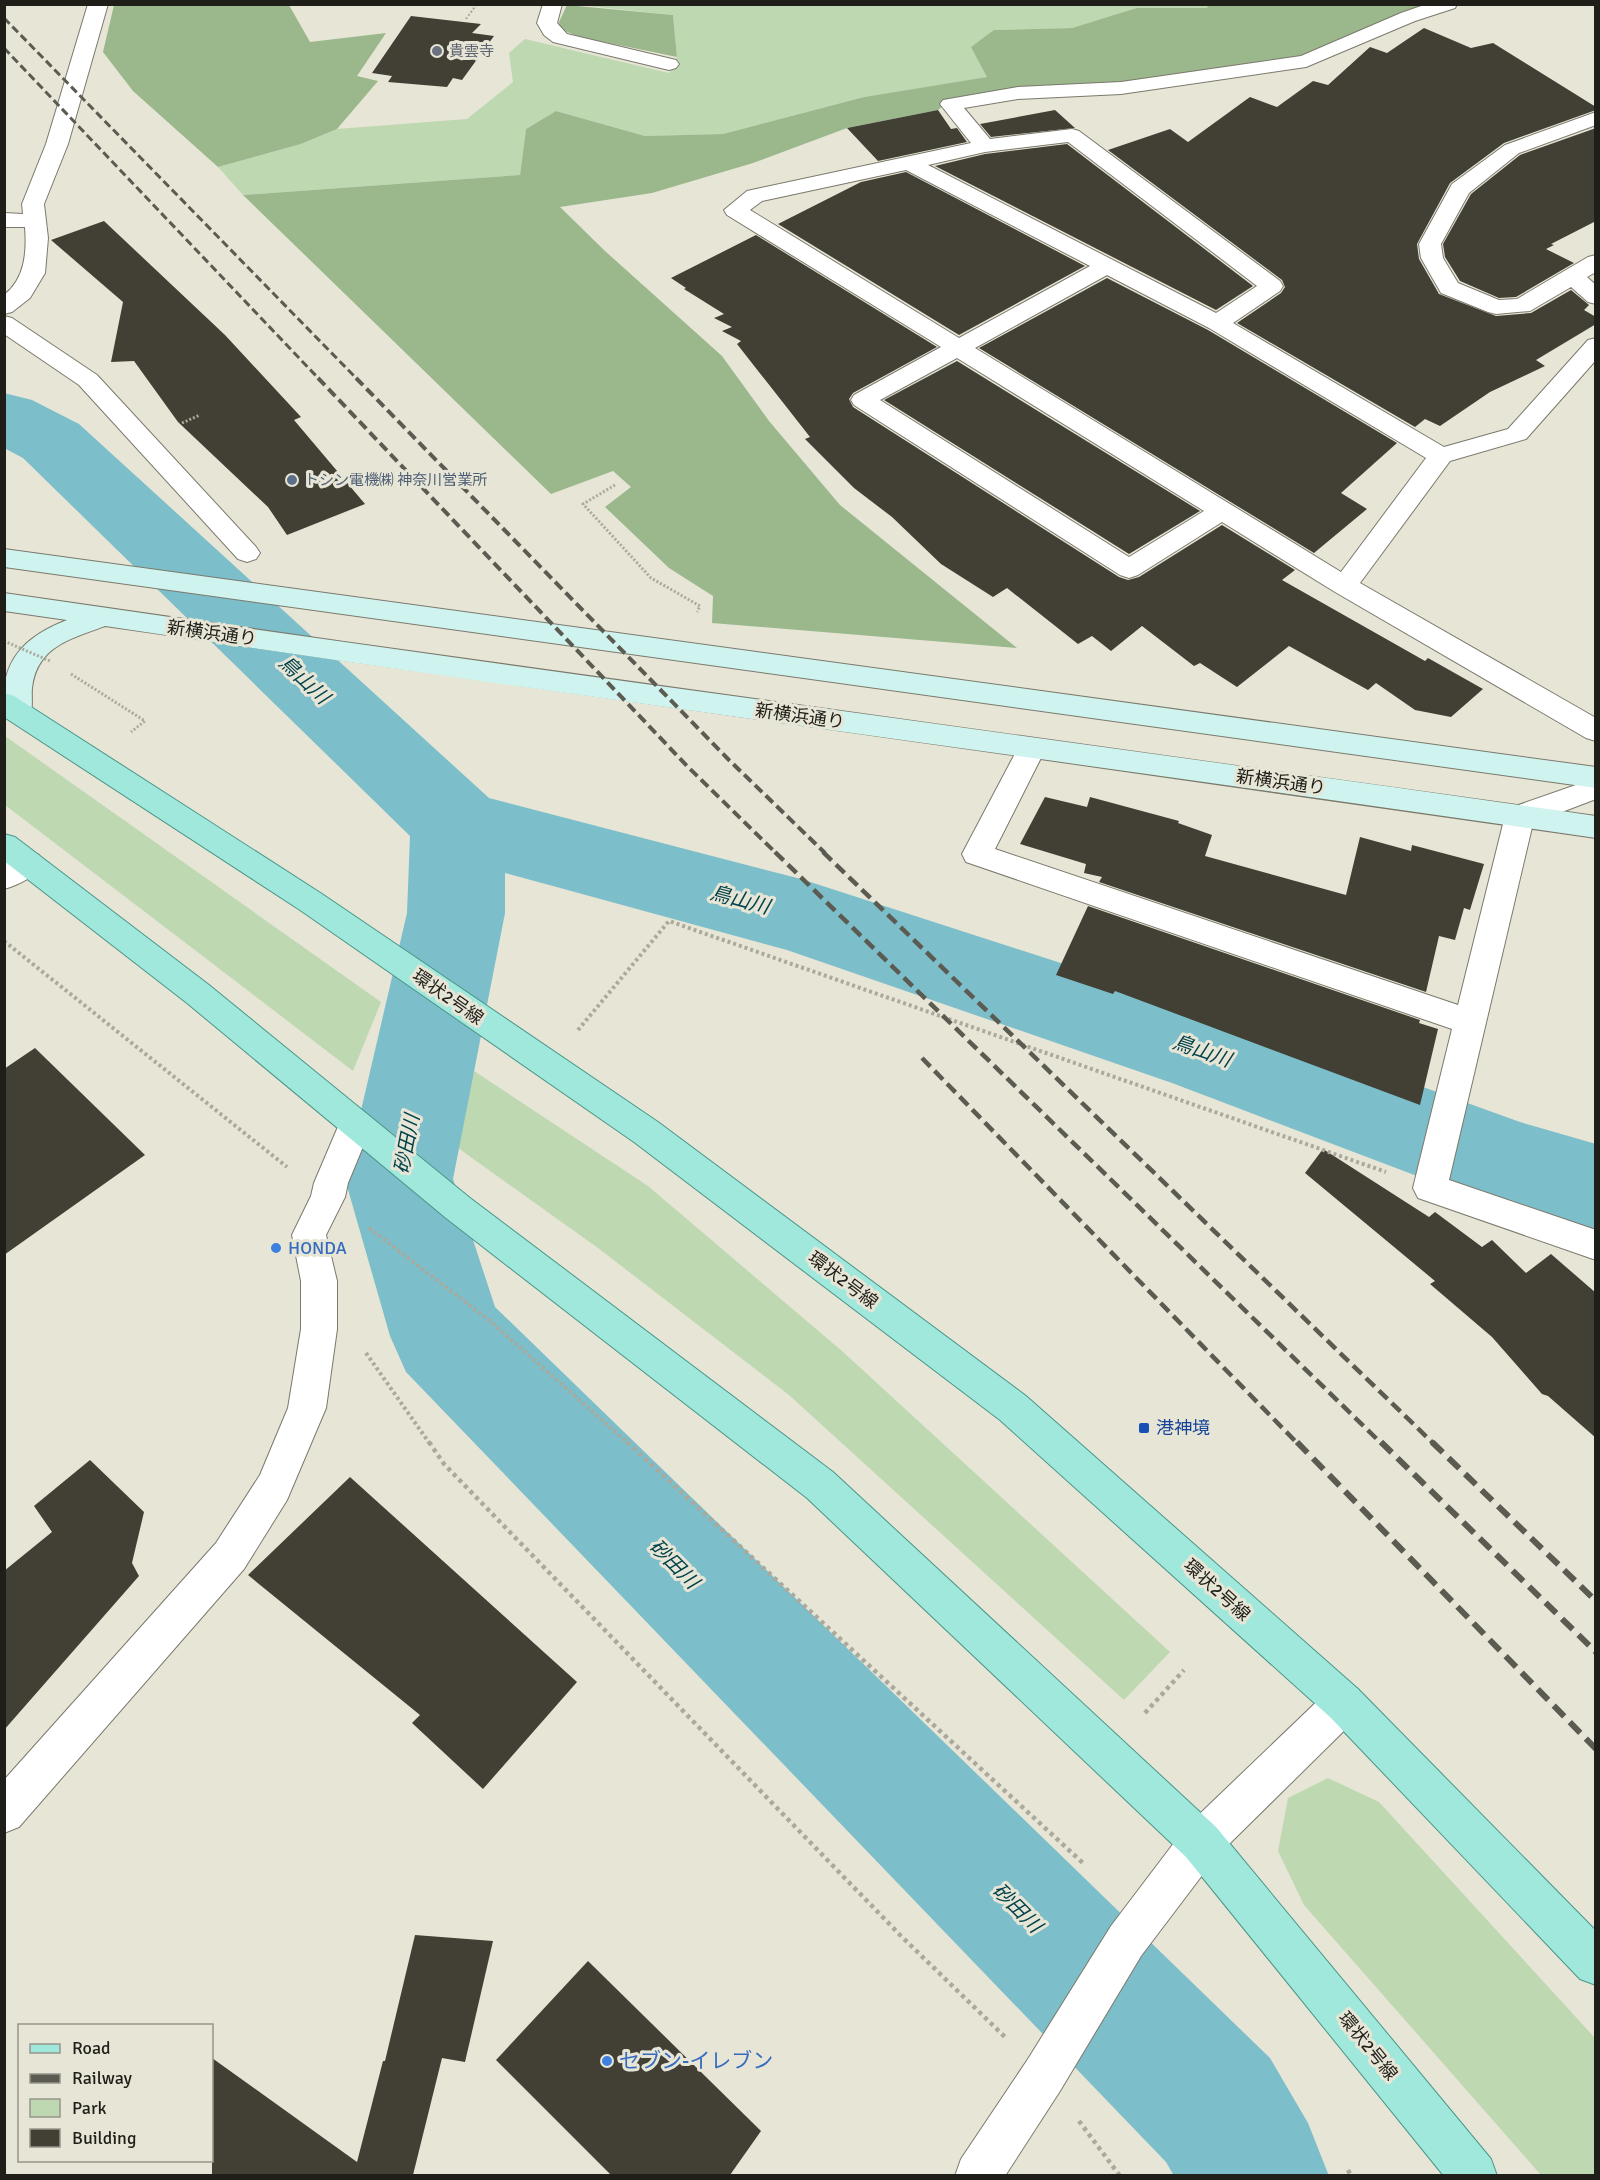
<svg xmlns="http://www.w3.org/2000/svg" width="1600" height="2180" font-family="Signika,'Noto Sans JP',sans-serif">
<style>
.green{fill:#bed8b2}
.forest{fill:#9ab88c}
.lines{fill:none;stroke-linecap:round;stroke-linejoin:round}
.river{fill:#7cbeca;fill-rule:evenodd}
.building{fill:#424034}
.lane-casing{stroke:#7b796c;stroke-width:2}
.street-casing{stroke:#7b796c;stroke-width:2}
.secondary-casing{stroke:#7b796c;stroke-width:2}
.primary-casing{stroke:#499688;stroke-width:2}
.path-far3{stroke:#aaa99c;stroke-width:2;stroke-dasharray:2 2;stroke-linecap:butt}
.path-far2{stroke:#aaa99c;stroke-width:3;stroke-dasharray:2 2;stroke-linecap:butt}
.path-far1{stroke:#aaa99c;stroke-width:4;stroke-dasharray:3 3;stroke-linecap:butt}
.path{stroke:#aaa99c;stroke-width:4.5;stroke-dasharray:4 4;stroke-linecap:butt}
.lane{fill:#fff;fill-rule:evenodd}
.street{fill:#fff;fill-rule:evenodd}
.secondary{fill:#cff3ee;fill-rule:evenodd}
.primary{fill:#a0e7dc;fill-rule:evenodd}
.rail-far3{stroke:#5c5b52;stroke-width:3;stroke-dasharray:8 4;stroke-linecap:butt}
.rail-far2{stroke:#5c5b52;stroke-width:4;stroke-dasharray:10 5;stroke-linecap:butt}
.rail-far1{stroke:#5c5b52;stroke-width:4.5;stroke-dasharray:12 6;stroke-linecap:butt}
.rail{stroke:#5c5b52;stroke-width:6;stroke-dasharray:15 8;stroke-linecap:butt}
.path-bridge{stroke:#aaa99c;stroke-width:3;stroke-dasharray:2 2;stroke-linecap:butt}
.worship-dot{fill:#6b7280;stroke:#e7e5d6;stroke-width:2}
.service-dot{fill:#5c6f8a;stroke:#e7e5d6;stroke-width:2}
.shop-dot{fill:#3f7fe0;stroke:#e7e5d6;stroke-width:2}
.transit-dot{fill:#1a4fb4;stroke:#e7e5d6;stroke-width:2}
.labels{text-anchor:middle;dominant-baseline:central;stroke-width:6;stroke-linejoin:round;paint-order:stroke}
.far-worship-label{font-size:15px;fill:#5b616d;stroke:#e7e5d6;text-anchor:start}
.far-service-label{font-size:15px;fill:#4e5e75;stroke:#e7e5d6;text-anchor:start}
.street-label{font-size:18px;fill:#1f1e18;stroke:#e7e5d6}
.shop-label{font-size:18px;fill:#366cbe;stroke:#e7e5d6;text-anchor:start}
.transit-label{font-size:18px;fill:#164399;stroke:#e7e5d6;text-anchor:start}
.water-label{font-size:20px;font-style:italic;fill:#02424b;stroke:#e7e5d6}
.near-shop-label{font-size:21px;fill:#366cbe;stroke:#e7e5d6;text-anchor:start}
</style>
<rect width="100%" height="100%" fill="#e7e5d6"/>
<!-- green -->
<g class="green">
<polygon points="579,5 1209,5 1208,8 1137,9 1072,28 994,30 988,77 864,97 723,134 645,136 556,111 526,129 520,175 243,195 218,167 301,144 337,129 467,119 513,82 509,53 525,39 669,73 677,57 673,15"/>
<polygon points="5,736 381,1002 353,1071 5,805"/>
<polygon points="474,1071 648,1186 842,1351 1170,1652 1124,1700 789,1395 598,1248 451,1143"/>
<polygon points="1328,1778 1379,1802 1595,2038 1595,2175 1541,2175 1304,1905 1278,1851 1288,1798"/>
</g>
<!-- forest -->
<g class="forest">
<polygon points="1209,4 1431,5 1304,58 1122,85 949,101 938,110 847,128 753,163 652,193 560,207 605,251 722,356 769,421 840,505 1017,648 712,623 713,596 669,568 605,507 631,487 613,471 551,494 243,195 520,175 526,129 556,111 645,136 723,134 864,97 987,77 971,47 994,30 1072,28 1137,8 1207,8"/>
<polygon points="114,5 289,5 310,42 386,33 357,76 378,81 337,129 301,144 218,167 133,91 103,52"/>
<polygon points="567,5 673,15 677,57 580,37 560,29 559,22"/>
</g>
<g class="lines">
<!-- river -->
<polygon class="river" points="4,393 32,400 79,424 489,798 801,879 1246,1023 1520,1122 1596,1144 1596,1237 1475,1198 1172,1083 787,950 505,873 505,913 453,1179 495,1307 1270,2058 1308,2123 1329,2176 1174,2176 1166,2162 406,1372 390,1336 345,1179 407,913 410,836 23,458 4,448"/>
</g>
<!-- building -->
<g class="building">
<polygon points="411,16 481,24 472,33 494,36 462,80 453,78 447,87 388,82 392,76 372,73"/>
<polygon points="1424,28 1471,48 1493,43 1596,107 1596,110 1504,143 1450,183 1417,244 1419,259 1439,294 1496,316 1531,313 1571,290 1589,305 1584,310 1596,317 1596,324 1536,360 1545,366 1490,392 1440,426 1425,419 1415,427 1237,323 1281,293 1285,287 1282,280 1108,150 1170,129 1188,142 1250,97 1277,107 1313,81 1328,85 1370,47 1387,53"/>
<polygon points="938,110 951,129 957,128 967,142 878,161 847,128"/>
<polygon points="1055,110 1075,128 991,137 980,124"/>
<polygon points="1596,128 1596,221 1551,244 1554,245 1546,249 1574,263 1516,297 1499,298 1460,281 1445,257 1443,244 1471,194 1520,155"/>
<polygon points="1067,144 1253,286 1216,310 935,166 985,154"/>
<polygon points="906,172 1085,266 959,335 778,224 861,182"/>
<polygon points="104,221 225,335 301,417 294,420 365,504 287,535 268,507 178,422 134,361 111,362 123,302 51,240"/>
<polygon points="756,235 937,347 853,393 849,399 853,407 1119,577 1128,580 1139,577 1222,525 1295,570 1282,580 1425,661 1428,658 1483,689 1451,717 1415,710 1376,683 1368,690 1289,646 1237,687 1200,663 1194,666 1142,626 1111,651 1092,636 1078,644 1007,588 993,597 941,564 892,517 854,488 805,439 810,437 737,344 741,341 722,331 732,327 714,318 724,314 684,289 686,288 671,278"/>
<polygon points="1107,278 1208,330 1397,443 1341,493 1367,509 1314,553 979,348"/>
<polygon points="957,361 1200,511 1129,554 884,400"/>
<polygon points="1045,797 1087,807 1090,797 1179,821 1178,823 1212,835 1205,856 1346,895 1360,837 1411,851 1412,845 1484,864 1470,910 1464,908 1455,940 1439,936 1426,992 1099,882 1102,877 1084,873 1086,864 1020,844"/>
<polygon points="1088,906 1420,1020 1419,1023 1438,1029 1420,1105 1115,991 1113,994 1056,975"/>
<polygon points="35,1048 145,1155 4,1255 4,1069"/>
<polygon points="1323,1149 1429,1217 1435,1212 1482,1247 1492,1240 1526,1273 1551,1254 1596,1293 1596,1438 1548,1396 1542,1394 1492,1337 1430,1284 1435,1281 1305,1173"/>
<polygon points="90,1460 144,1512 132,1563 139,1576 4,1730 4,1571 52,1532 34,1506"/>
<polygon points="350,1477 577,1682 483,1789 412,1723 420,1715 248,1575"/>
<polygon points="415,1935 493,1941 465,2062 442,2058 413,2175 212,2175 212,2058 357,2162 383,2061 385,2061"/>
<polygon points="588,1961 761,2131 730,2175 611,2175 496,2060"/>
</g>
<g class="lines">
<defs>
<g id="lane">
<polygon points="543,4 562,4 557,23 567,34 676,60 679,64 676,68 669,70 553,42 544,35 537,23"/>
<polygon points="4,316 12,318 97,375 256,547 260,553 256,559 247,562 238,559 79,385 4,334"/>
</g>
<g id="street">
<path d="M 88,4 L 108,4 L 68,144 L 44,204 L 48,238 L 45,273 L 30,298 L 12,312 L 4,314 L 4,295 C 25,279 27,252 25,227 L 4,227 L 4,213 L 23,214 L 22,204 L 46,144 Z"/>
<path d="M 1427,4 L 1457,4 L 1455,8 L 1415,21 L 1306,67 L 1121,94 L 1018,99 L 964,108 L 990,139 L 1072,129 L 1079,131 L 1280,281 L 1283,286 L 1280,291 L 1233,323 L 1444,447 L 1508,429 L 1588,340 L 1596,338 L 1596,360 L 1526,439 L 1450,461 L 1360,583 L 1596,718 L 1596,741 L 1586,738 L 1335,592 L 1222,522 L 1138,575 L 1129,578 L 1120,575 L 854,405 L 851,400 L 854,395 L 941,347 L 727,215 L 724,210 L 747,191 L 971,143 L 940,104 L 943,100 L 1018,87 L 1121,82 L 1301,56 L 1401,13 ZM 1068,142 L 1257,286 L 1216,313 L 928,165 L 985,152 ZM 906,170 L 1090,266 L 959,338 L 750,210 L 762,201 ZM 1107,275 L 1209,328 L 1426,458 L 1341,572 L 975,348 ZM 957,358 L 1204,511 L 1129,557 L 880,400 Z"/>
<polygon points="1596,112 1596,125 1519,153 1469,193 1441,244 1443,258 1458,283 1499,300 1517,299 1588,257 1596,255 1596,272 1587,277 1596,285 1596,304 1588,302 1571,287 1530,311 1496,314 1488,312 1441,293 1421,258 1419,244 1452,184 1505,145"/>
<polygon points="1032,738 1042,741 1046,748 995,849 1458,1005 1505,816 1510,808 1596,778 1596,799 1533,823 1449,1180 1596,1230 1596,1260 1418,1198 1413,1188 1452,1029 966,862 962,854 1018,748 1022,741"/>
<path d="M 28,852 L 39,855 L 43,863 C 36,876 19,885 4,889 L 4,863 Z"/>
<polygon points="355,1111 367,1115 372,1125 348,1183 345,1197 326,1235 337,1281 337,1329 326,1408 287,1500 244,1569 19,1827 4,1833 4,1780 216,1543 260,1475 288,1408 301,1329 301,1281 292,1235 311,1196 314,1183 343,1115"/>
<polygon points="1344,1683 1358,1689 1364,1703 1358,1717 1216,1857 1141,1956 1060,2091 1005,2176 955,2176 961,2159 1028,2059 1111,1926 1186,1827 1330,1689"/>
</g>
<g id="secondary">
<polygon points="4,549 1596,767 1596,788 4,567"/>
<path d="M 4,593 C 534,671 1065,740 1596,816 L 1596,838 C 1099,765 601,701 105,626 C 71,639 37,646 32,688 C 31,699 34,709 28,719 L 18,722 L 8,719 C 4,712 4,704 4,696 C 4,655 31,634 67,620 L 4,611 Z"/>
</g>
<g id="primary">
<polygon points="4,693 14,696 322,894 658,1122 1026,1396 1358,1689 1596,1931 1596,1985 1580,1979 1330,1717 1000,1420 634,1142 300,910 4,717"/>
<polygon points="4,834 15,837 209,985 470,1198 833,1472 1216,1827 1491,2159 1497,2176 1444,2176 1186,1857 807,1498 446,1218 187,1003 4,861"/>
</g>
</defs>
<!-- lane casing -->
<use href="#lane" class="lane-casing"/>
<!-- street casing -->
<use href="#street" class="street-casing"/>
<!-- secondary casing -->
<use href="#secondary" class="secondary-casing"/>
<!-- primary casing -->
<use href="#primary" class="primary-casing"/>
<!-- path-far3 -->
<polyline class="path-far3" points="466,19 477,4"/>
<!-- path-far2 -->
<g class="path-far2">
<polyline points="182,423 200,415"/>
<polyline points="615,485 583,504 651,578 700,606 697,612"/>
<polyline points="71,674 145,721 131,732"/>
</g>
<!-- path-far1 -->
<g class="path-far1">
<polyline points="4,941 287,1167"/>
<polyline points="578,1030 669,921 1386,1172"/>
<polyline points="369,1228 490,1321 629,1444"/>
<polyline points="366,1353 430,1444"/>
</g>
<!-- path -->
<g class="path">
<polyline points="429,1442 444,1464 900,1935 1005,2037"/>
<polyline points="627,1442 1084,1864"/>
<polyline points="1145,1713 1184,1670"/>
<polyline points="1079,2121 1120,2176"/>
<polyline points="1348,2170 1351,2176"/>
</g>
<!-- lane -->
<use href="#lane" class="lane"/>
<!-- street -->
<use href="#street" class="street"/>
<!-- secondary -->
<use href="#secondary" class="secondary"/>
<!-- primary -->
<use href="#primary" class="primary"/>
<!-- rail-far3 -->
<g class="rail-far3">
<polyline points="4,18 358,380"/>
<polyline points="4,48 320,380"/>
</g>
<!-- rail-far2 -->
<g class="rail-far2">
<polyline points="318,378 688,767 776,853"/>
<polyline points="356,378 729,760 825,853"/>
</g>
<!-- rail-far1 -->
<g class="rail-far1">
<polyline points="775,852 1382,1444"/>
<polyline points="823,852 1434,1444"/>
<polyline points="922,1058 1298,1444"/>
</g>
<!-- rail -->
<g class="rail">
<polyline points="1297,1442 1596,1749"/>
<polyline points="1381,1442 1596,1652"/>
<polyline points="1432,1442 1596,1601"/>
</g>
<!-- path-bridge -->
<polyline class="path-bridge" points="4,641 50,661"/>
</g>
<!-- markers -->
<circle class="worship-dot" cx="437" cy="51" r="6"/>
<circle class="service-dot" cx="292" cy="480" r="6"/>
<g class="shop-dot">
<circle cx="276" cy="1248" r="6"/>
<circle cx="607" cy="2061" r="6"/>
</g>
<rect class="transit-dot" x="1138" y="1422" width="12" height="12" rx="3"/>
<g class="labels">
<!-- far-worship labels -->
<g class="far-worship-label">
<text x="449" y="51">貴雲寺</text>
</g>
<!-- far-service labels -->
<g class="far-service-label">
<text x="304" y="480">トシン電機㈱ 神奈川営業所</text>
</g>
<!-- street labels -->
<g class="street-label">
<text transform="translate(212 633) rotate(8)">新横浜通り</text>
<text transform="translate(800 716) rotate(8)">新横浜通り</text>
<text transform="translate(1281 782) rotate(8)">新横浜通り</text>
<text transform="translate(448 997) rotate(35)">環状2号線</text>
<text transform="translate(843 1280) rotate(37)">環状2号線</text>
<text transform="translate(1217 1590) rotate(42)">環状2号線</text>
<text transform="translate(1368 2046) rotate(51)">環状2号線</text>
</g>
<!-- shop labels -->
<g class="shop-label">
<text x="288" y="1248">HONDA</text>
</g>
<!-- transit labels -->
<g class="transit-label">
<text x="1156" y="1428">港神境</text>
</g>
<!-- water labels -->
<g class="water-label">
<text transform="translate(304 680) rotate(43)">鳥山川</text>
<text transform="translate(740 900) rotate(15)">鳥山川</text>
<text transform="translate(1202 1051) rotate(19)">鳥山川</text>
<text transform="translate(407 1144) rotate(-79)">砂田川</text>
<text transform="translate(674 1564) rotate(45)">砂田川</text>
<text transform="translate(1017 1908) rotate(45)">砂田川</text>
</g>
<!-- near-shop labels -->
<g class="near-shop-label">
<text x="619" y="2061">セブン-イレブン</text>
</g>
</g>
<!-- border -->
<rect width="1600" height="2180" fill="none" stroke="#1f1e18" stroke-width="12"/>
<!-- legend -->
<rect x="18" y="2024" width="195" height="138" fill="#e7e5d6" stroke="#97958a" stroke-width="1.5"/>
<rect x="30" y="2044" width="30" height="9" fill="#a0e7dc" stroke="#97958a" stroke-width="1.5"/>
<text x="72" y="2054" font-size="18" fill="#1f1e18">Road</text>
<rect x="30" y="2074" width="30" height="9" fill="#5c5b52" stroke="#97958a" stroke-width="1.5"/>
<text x="72" y="2084" font-size="18" fill="#1f1e18">Railway</text>
<rect x="30" y="2099" width="30" height="18" fill="#bed8b2" stroke="#97958a" stroke-width="1.5"/>
<text x="72" y="2114" font-size="18" fill="#1f1e18">Park</text>
<rect x="30" y="2129" width="30" height="18" fill="#424034" stroke="#97958a" stroke-width="1.5"/>
<text x="72" y="2144" font-size="18" fill="#1f1e18">Building</text>
</svg>
